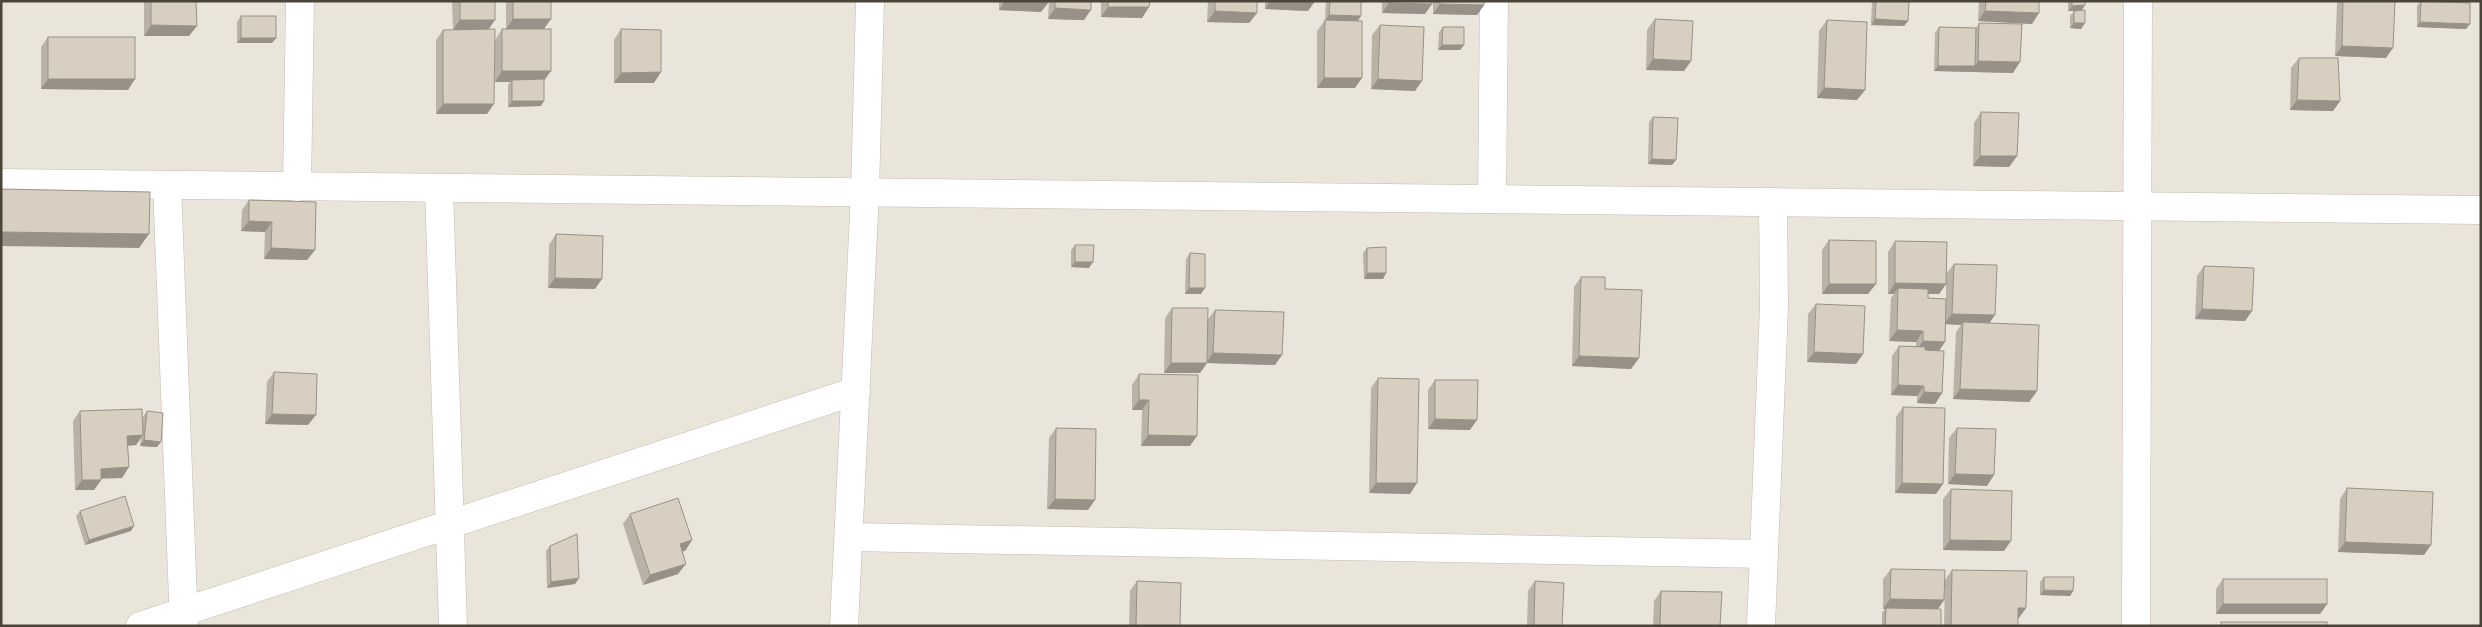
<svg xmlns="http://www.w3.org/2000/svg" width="2482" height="627" font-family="Raleway,sans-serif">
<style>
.residential{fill:#eae5da}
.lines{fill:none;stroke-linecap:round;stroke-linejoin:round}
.minor-casing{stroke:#c2bbae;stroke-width:29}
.minor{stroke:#fff;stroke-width:28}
.wall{fill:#bab2a6}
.shaded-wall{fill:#979187}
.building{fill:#d8cfc1;stroke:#979187}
</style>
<rect width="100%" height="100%" fill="#f6f3ec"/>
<!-- residential -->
<rect class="residential" x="1" y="1" width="2480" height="625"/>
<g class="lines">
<defs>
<g id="minor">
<polyline points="1,183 2481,210"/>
<polyline points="167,185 184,626"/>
<polyline points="297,187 300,1"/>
<polyline points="439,188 453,626"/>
<polyline points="1492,199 1494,1"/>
<polyline points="849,537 1764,554"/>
<polyline points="140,626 856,391"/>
<polyline points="844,626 865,193 870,1"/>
<polyline points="1761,626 1774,306 1773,202"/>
<polyline points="2136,626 2138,1"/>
</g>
</defs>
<!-- minor casing -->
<use href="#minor" class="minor-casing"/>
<!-- minor -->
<use href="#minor" class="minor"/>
</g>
<!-- wall -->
<g class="wall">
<polygon points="144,1 196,1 189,36 144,36"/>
<polygon points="452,1 495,1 489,29 487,114 436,114 436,40 443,30 453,30"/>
<polygon points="506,1 551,1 506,29"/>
<polygon points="999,1 1049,1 1041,12 999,10"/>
<polygon points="1049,1 1091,1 1084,20 1048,19"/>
<polygon points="1101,1 1150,1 1142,18 1101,17"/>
<polygon points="1208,1 1257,1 1257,13 1249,23 1207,22"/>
<polygon points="1265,1 1315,1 1308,11 1265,9"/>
<polygon points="1326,1 1361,1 1358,21 1355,88 1317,88 1317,31 1325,20"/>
<polygon points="1382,1 1432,1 1425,14 1382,13"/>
<polygon points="1433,1 1484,1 1484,5 1477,15 1433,14"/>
<polygon points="1872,1 1909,1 1908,21 1904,26 1871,25"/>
<polygon points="1979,1 2039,1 2032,24 1978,21"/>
<polygon points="2068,1 2085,1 2085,5 2082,10 2085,23 2081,29 2070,28 2070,16 2074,11 2068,11"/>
<polygon points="2338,1 2395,1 2386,58 2335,56 2337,3"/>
<polygon points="2421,1 2466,29 2417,27 2417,6"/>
<polygon points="241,16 276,38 272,43 237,43 237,22"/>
<polygon points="1655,19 1691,61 1684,71 1646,70 1647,30"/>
<polygon points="1827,20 1865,90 1857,100 1817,98 1819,31"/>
<polygon points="1979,23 2013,73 1934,71 1935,33 1939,27 1976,28"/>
<polygon points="1380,25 1415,91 1371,89 1372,35"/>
<polygon points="1443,27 1464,45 1460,50 1438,50 1439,32"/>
<polygon points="502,29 544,81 541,106 508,107 508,85 510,82 495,82 495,40"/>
<polygon points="621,29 654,83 614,83 614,40"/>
<polygon points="48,37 128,90 41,89 41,47"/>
<polygon points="2299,58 2340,101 2333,111 2290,110 2291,68"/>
<polygon points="1981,112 2017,156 2009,167 1973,166 1974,123"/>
<polygon points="1653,117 1676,160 1672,165 1648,164 1649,122"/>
<polygon points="249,200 315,250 307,260 264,259 265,232 241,231 242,210"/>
<polygon points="556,234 595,289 548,288 549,245"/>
<polygon points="1829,240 1868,294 1822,294 1822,250"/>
<polygon points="1895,241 1946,284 1939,294 1928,294 1928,298 1946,299 1946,274 1954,264 1989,323 2037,391 2029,402 1953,399 1956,332 1961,325 1946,324 1945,342 1939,351 1942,393 1935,404 1917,403 1917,396 1891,395 1892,356 1899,346 1916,346 1916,342 1889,341 1891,298 1894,294 1888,294 1888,252"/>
<polygon points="1075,245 1089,268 1071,267 1071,250"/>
<polygon points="1367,248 1386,273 1383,279 1364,279 1363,253"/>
<polygon points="1190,253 1201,294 1185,294 1186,259"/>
<polygon points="2204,266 2252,311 2245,321 2195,319 2197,276"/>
<polygon points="1581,277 1605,289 1639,358 1631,369 1572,366 1574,287"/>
<polygon points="1816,304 1863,354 1856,364 1807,362 1808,314"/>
<polygon points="1172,308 1208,319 1215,310 1275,365 1207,363 1200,373 1164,373 1165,318"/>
<polygon points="274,372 308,425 265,424 267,382"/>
<polygon points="1139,374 1190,446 1141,446 1142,410 1132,410 1132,385"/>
<polygon points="1378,378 1410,494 1369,493 1371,388"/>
<polygon points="1435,380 1470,430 1428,429 1428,390"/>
<polygon points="1903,407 1936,494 1895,493 1896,417"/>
<polygon points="80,411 142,422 143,417 147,411 157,447 140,446 141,438 136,445 128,446 122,478 101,478 101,480 94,490 75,490 73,421"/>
<polygon points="1056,428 1088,510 1047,509 1049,438"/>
<polygon points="1957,428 1987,486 1948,484 1949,438"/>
<polygon points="2347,488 2424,555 2338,552 2340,499"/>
<polygon points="1951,489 2004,551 1943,550 1943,499"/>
<polygon points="80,511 131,531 85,545 76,516"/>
<polygon points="630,514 692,540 685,551 682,551 678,574 643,585 623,524"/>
<polygon points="550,546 579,578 575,584 547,588 546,551"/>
<polygon points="1891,569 1944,600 1938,609 1941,626 1882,626 1882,613 1885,609 1883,609 1883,579"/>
<polygon points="1952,570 2019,618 2018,618 2018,626 1944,626 1945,580"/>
<polygon points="2044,577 2073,591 2070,596 2040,595 2040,582"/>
<polygon points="2223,579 2327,604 2320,614 2216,614 2216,589"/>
<polygon points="1137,581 1180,626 1129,626 1130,591"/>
<polygon points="1535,581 1562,626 1527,626 1528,591"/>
<polygon points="1661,591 1720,626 1653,626 1654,601"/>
</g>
<!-- shaded-wall -->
<g class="shaded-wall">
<polygon points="1005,1 1039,1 1049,2 1041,12 999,10"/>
<polygon points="1270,1 1315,1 1308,11 1265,9"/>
<polygon points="1389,3 1432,4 1425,14 1382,13"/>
<polygon points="1440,4 1484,5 1477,15 1433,14"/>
<polygon points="2085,5 2081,11 2068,11 2072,6"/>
<polygon points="1108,7 1149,7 1142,18 1101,17"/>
<polygon points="1055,8 1091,10 1084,20 1048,19"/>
<polygon points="1215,11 1257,13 1249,23 1207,22"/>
<polygon points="1985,11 2039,13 2032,24 1978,21"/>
<polygon points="1329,15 1361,16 1357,22 1325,21"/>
<polygon points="513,19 551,19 544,29 506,29"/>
<polygon points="1875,19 1908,21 1904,26 1871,25"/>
<polygon points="460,20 495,20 488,30 453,30"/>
<polygon points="2420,22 2470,24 2466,29 2417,27"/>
<polygon points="2074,23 2085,23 2081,29 2070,28"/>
<polygon points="151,25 197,26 189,36 144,36"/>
<polygon points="241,38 276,38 272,43 237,43"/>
<polygon points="1442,45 1464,45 1460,50 1438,50"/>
<polygon points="2342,46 2393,48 2386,58 2335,56"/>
<polygon points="1653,59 1691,61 1684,71 1646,70"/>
<polygon points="1978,61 2020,62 2013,73 1934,71 1938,66 1975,66"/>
<polygon points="502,71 551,71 543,82 512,80 510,82 495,82"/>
<polygon points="661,72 654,83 614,83 621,73"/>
<polygon points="1324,78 1362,78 1355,88 1317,88"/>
<polygon points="48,79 135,79 128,90 41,89"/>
<polygon points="1378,79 1422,81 1415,91 1371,89"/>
<polygon points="1824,88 1865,90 1857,100 1817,98"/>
<polygon points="2297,100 2340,101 2333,111 2290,110"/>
<polygon points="512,101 544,101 541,106 508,107"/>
<polygon points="443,104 494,104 487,114 436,114"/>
<polygon points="1980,156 2017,156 2009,167 1973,166"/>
<polygon points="1652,159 1676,160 1672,165 1648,164"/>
<polygon points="249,221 272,222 265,232 241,231"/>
<polygon points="1,232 149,234 139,248 1,246"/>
<polygon points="271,248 315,250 307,260 264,259"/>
<polygon points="1075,262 1093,262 1089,268 1071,267"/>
<polygon points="1367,273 1386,273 1383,279 1364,279"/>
<polygon points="555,278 602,279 595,289 548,288"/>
<polygon points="1895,283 1946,284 1939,294 1898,294 1898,288 1894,294 1888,294"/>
<polygon points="1829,284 1876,284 1868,294 1822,294"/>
<polygon points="1189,288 1205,288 1201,294 1185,294"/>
<polygon points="2202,309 2252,311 2245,321 2195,319"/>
<polygon points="1952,314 1995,315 1988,325 1963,322 1961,325 1944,324"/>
<polygon points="1897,330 1923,331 1916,342 1889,341"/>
<polygon points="1923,341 1945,342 1938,352 1916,351"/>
<polygon points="1814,352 1863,354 1856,364 1807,362"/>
<polygon points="1213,353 1282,355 1275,365 1206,363"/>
<polygon points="1579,356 1639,358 1631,369 1572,366"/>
<polygon points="1171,363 1207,363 1200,373 1164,373"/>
<polygon points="1898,385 1924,386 1917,396 1891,395"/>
<polygon points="1960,389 2037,391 2029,402 1953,399"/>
<polygon points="1924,392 1942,393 1935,404 1917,403"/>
<polygon points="1139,400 1149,400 1142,410 1132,410"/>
<polygon points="272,414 316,415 308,425 265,424"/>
<polygon points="1435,419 1477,420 1470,430 1428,429"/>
<polygon points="143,435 136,445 120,446 127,436"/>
<polygon points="1148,435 1197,436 1190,446 1141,446"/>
<polygon points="144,440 161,442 157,447 140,446"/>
<polygon points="129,467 122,478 93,479 101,469"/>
<polygon points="1955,474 1994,475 1987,486 1948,484"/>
<polygon points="82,480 101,480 94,490 75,490"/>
<polygon points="1376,483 1417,483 1410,494 1369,493"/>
<polygon points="1902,483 1943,484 1936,494 1895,493"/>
<polygon points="1055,499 1095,500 1088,510 1047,509"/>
<polygon points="134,526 131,531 85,545 89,540"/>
<polygon points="692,540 685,551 672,554 680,544"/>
<polygon points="1950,540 2011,541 2004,551 1943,550"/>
<polygon points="2345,542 2431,545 2424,555 2338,552"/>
<polygon points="686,564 678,574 643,585 650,575"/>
<polygon points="579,578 575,584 547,588 551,582"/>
<polygon points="2044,590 2073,591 2070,596 2040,595"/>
<polygon points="1890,599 1944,600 1937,610 1886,608 1885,609 1883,609"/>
<polygon points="2223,604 2327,604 2320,614 2216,614"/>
<polygon points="2018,608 2026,608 2019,618 2011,618"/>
</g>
<!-- building -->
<g class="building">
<polygon points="151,1 196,1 197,26 151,25"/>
<rect x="460" y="1" width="35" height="19"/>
<rect x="513" y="1" width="38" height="18"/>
<polygon points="1055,1 1091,1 1091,10 1055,8"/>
<polygon points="1108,1 1150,1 1149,7 1108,7"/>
<polygon points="1215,1 1257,1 1257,13 1215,11"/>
<polygon points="1330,1 1361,1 1361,16 1329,15"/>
<polygon points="1389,1 1432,1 1432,4 1389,3"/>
<polygon points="1440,1 1484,1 1484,5 1440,4"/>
<polygon points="1876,1 1909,1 1908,21 1875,19"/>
<polygon points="1986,1 2039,1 2039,13 1985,11"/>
<polygon points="2072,1 2085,1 2085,5 2072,6"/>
<polygon points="2343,1 2395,1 2393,48 2342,46"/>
<polygon points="2421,1 2470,3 2470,24 2420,22"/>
<polygon points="2085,10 2085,23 2074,23 2074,11"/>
<rect x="241" y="16" width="35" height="22"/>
<polygon points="1655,19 1693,21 1691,61 1653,59"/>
<polygon points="1325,20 1362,21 1362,78 1324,78"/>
<polygon points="1827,20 1867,22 1865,90 1824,88"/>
<polygon points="1979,23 2022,24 2020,62 1978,61"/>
<polygon points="1380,25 1424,27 1422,81 1378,79"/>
<polygon points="1443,27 1464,27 1464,45 1442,45"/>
<polygon points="1939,27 1976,28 1975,66 1938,66"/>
<polygon points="495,29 494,104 443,104 443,30"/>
<rect x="502" y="29" width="49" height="42"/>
<polygon points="621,29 661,30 661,72 621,73"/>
<rect x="48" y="37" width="87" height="42"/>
<polygon points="2299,58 2338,58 2340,101 2297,100"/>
<polygon points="544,79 544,101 512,101 512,80"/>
<polygon points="1981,112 2019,113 2017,156 1980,156"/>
<polygon points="1653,117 1678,118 1676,160 1652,159"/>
<polygon points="1,189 150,192 149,234 1,232"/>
<polygon points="249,200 316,202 315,250 271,248 272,222 249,221"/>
<polygon points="556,234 603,236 602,279 555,278"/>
<polygon points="1829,240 1876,241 1876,284 1829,284"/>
<polygon points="1895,241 1947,242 1946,284 1895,283"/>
<polygon points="1075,245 1094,245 1093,262 1075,262"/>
<polygon points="1386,247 1386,273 1367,273 1367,248"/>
<polygon points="1190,253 1205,254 1205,288 1189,288"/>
<polygon points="1954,264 1997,265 1995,315 1952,314"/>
<polygon points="2204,266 2254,268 2252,311 2202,309"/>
<polygon points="1581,277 1605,277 1605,289 1642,290 1639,358 1579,356"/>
<polygon points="1898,288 1928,289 1928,298 1946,299 1945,342 1923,341 1923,331 1897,330"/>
<polygon points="1816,304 1865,306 1863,354 1814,352"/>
<polygon points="1172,308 1208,308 1207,363 1171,363"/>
<polygon points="1215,310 1284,312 1282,355 1213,353"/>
<polygon points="1963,322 2039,325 2037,391 1960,389"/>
<polygon points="1899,346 1925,347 1925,350 1944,351 1942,393 1924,392 1924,386 1898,385"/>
<polygon points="274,372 317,374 316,415 272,414"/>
<polygon points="1139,374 1198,375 1197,436 1148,435 1149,400 1139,400"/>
<polygon points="1378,378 1419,379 1417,483 1376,483"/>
<polygon points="1435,380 1478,380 1477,420 1435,419"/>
<polygon points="1903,407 1945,408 1943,484 1902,483"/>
<polygon points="142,409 143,435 127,436 129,467 101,469 101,480 82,480 80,411"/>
<polygon points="147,411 163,413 161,442 144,440"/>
<polygon points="1056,428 1096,429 1095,500 1055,499"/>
<polygon points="1957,428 1996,429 1994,475 1955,474"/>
<polygon points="2347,488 2433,492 2431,545 2345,542"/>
<polygon points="1951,489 2012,491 2011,541 1950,540"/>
<polygon points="125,496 134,526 89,540 80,511"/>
<polygon points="678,498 692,540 680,544 686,564 650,575 630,514"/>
<polygon points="577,534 579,578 551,582 550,546"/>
<polygon points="1891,569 1945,570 1944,600 1890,599"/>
<polygon points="1952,570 2027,571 2026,608 2018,608 2018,626 1951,626"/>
<polygon points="2044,577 2074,577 2073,591 2044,590"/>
<rect x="2223" y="579" width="104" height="25"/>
<polygon points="1137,581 1181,583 1180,626 1136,626"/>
<polygon points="1535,581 1564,583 1562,626 1534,626"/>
<polygon points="1661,591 1722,592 1720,626 1660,626"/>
<polygon points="1886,608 1941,609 1941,626 1885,626"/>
<rect x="2221" y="622" width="106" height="4"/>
</g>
<!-- border -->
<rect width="2482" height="627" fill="none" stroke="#4b4439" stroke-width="5"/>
</svg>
